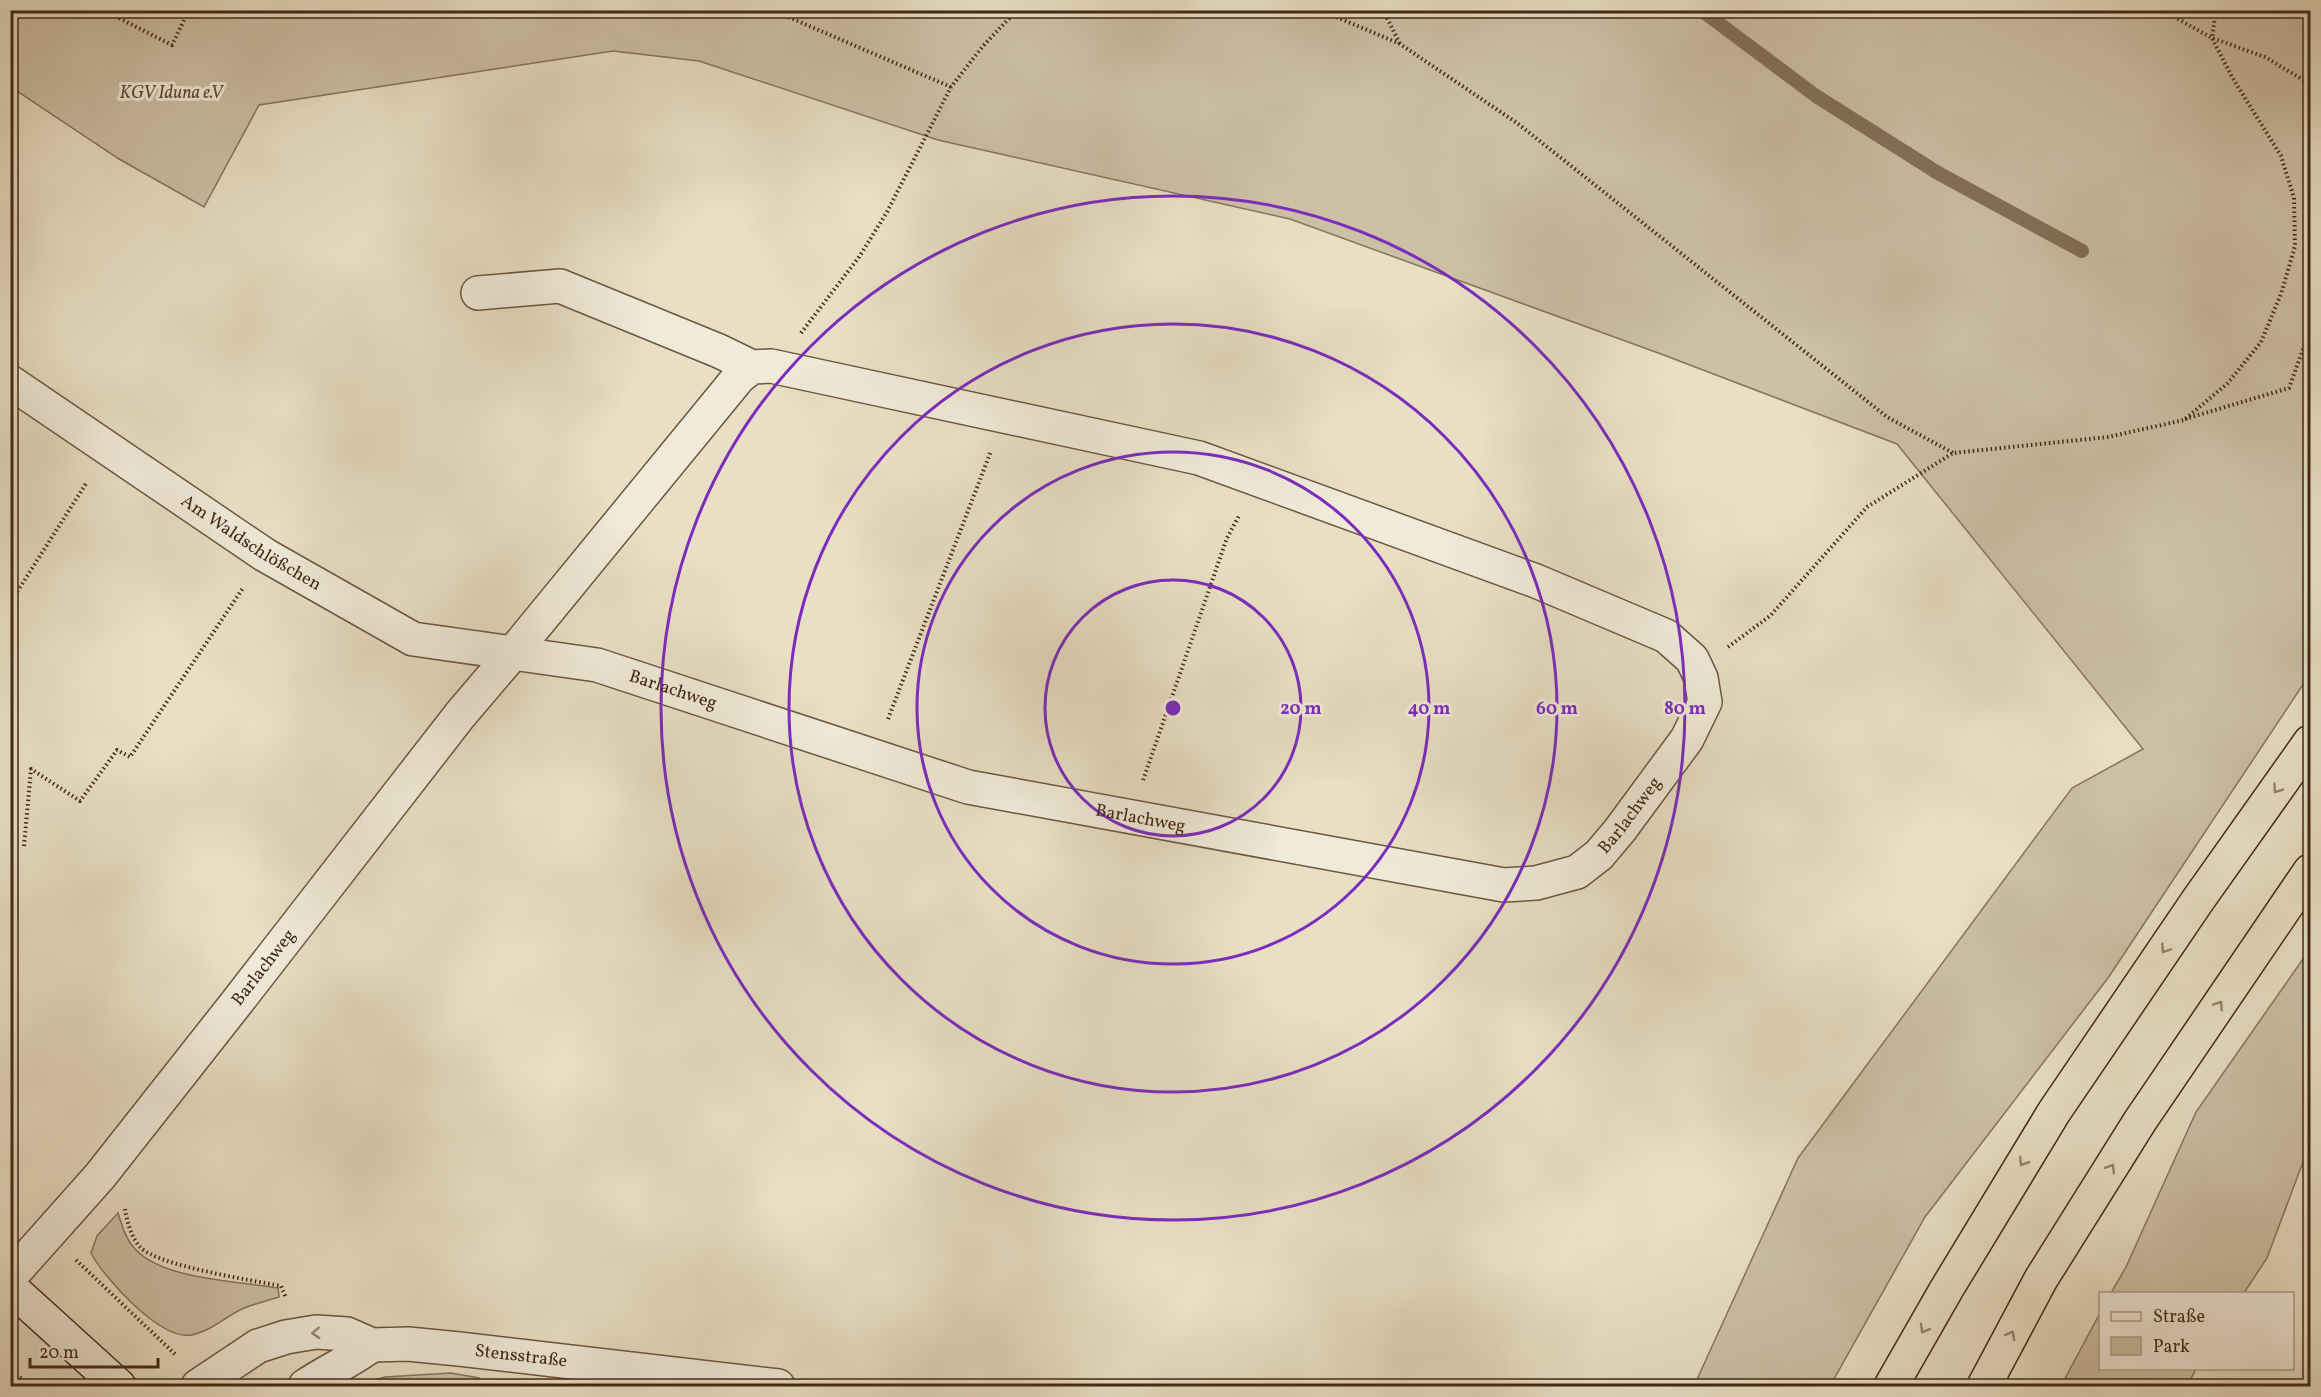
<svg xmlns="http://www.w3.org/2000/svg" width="2321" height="1397" font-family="Vollkorn,serif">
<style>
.green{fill:#ccc0a6;stroke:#87745d;stroke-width:1.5}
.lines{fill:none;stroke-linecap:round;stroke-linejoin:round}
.stream{stroke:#84715a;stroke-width:14}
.minor-casing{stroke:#6c5640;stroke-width:36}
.tertiary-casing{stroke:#6c5640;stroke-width:36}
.secondary-casing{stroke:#422914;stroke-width:36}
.motorway-casing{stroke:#422914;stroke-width:36}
.path{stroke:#422914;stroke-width:4;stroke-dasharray:1.5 3;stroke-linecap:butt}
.minor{stroke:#f0ead9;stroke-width:33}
.tertiary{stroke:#f0ead9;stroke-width:33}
.secondary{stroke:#f0ead9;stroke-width:33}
.motorway{stroke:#e8dfc4;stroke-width:33}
.oneway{stroke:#95846c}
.oneway2{stroke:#998a76}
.ring{fill:none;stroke:#7b2cbf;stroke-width:3}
.labels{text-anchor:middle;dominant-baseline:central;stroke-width:6;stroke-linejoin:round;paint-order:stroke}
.park-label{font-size:18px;font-style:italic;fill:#5e4731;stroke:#f0ead9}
.street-label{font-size:18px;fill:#422914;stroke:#f0ead9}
.centre{fill:#7b2cbf;stroke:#f0ead9;stroke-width:3}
.ring-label{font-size:18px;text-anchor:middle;font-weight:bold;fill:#7b2cbf;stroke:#f0ead9;stroke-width:6;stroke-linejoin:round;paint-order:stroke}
</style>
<rect width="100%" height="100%" fill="#e8dfc4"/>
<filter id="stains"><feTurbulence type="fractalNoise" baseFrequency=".00333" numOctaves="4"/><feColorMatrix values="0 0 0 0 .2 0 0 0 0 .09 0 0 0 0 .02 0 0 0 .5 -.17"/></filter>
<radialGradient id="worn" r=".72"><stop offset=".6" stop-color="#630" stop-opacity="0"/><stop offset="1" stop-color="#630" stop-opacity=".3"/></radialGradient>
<!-- green -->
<g class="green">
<polygon points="10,11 2310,11 2310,674 2108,978 1925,1217 1830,1386 1694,1386 1798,1158 2072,788 2143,749 1897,444 1661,354 1290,219 938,140 699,61 613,51 259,105 204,207 119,159 11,87"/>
<polygon points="2310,949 2310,1148 2303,1162 2267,1258 2244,1293 2111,1293 2126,1267 2196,1112"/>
<path d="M 118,1213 C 122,1226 126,1240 136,1250 C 165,1280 238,1281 278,1288 L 279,1297 C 267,1301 252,1304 240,1310 C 224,1318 209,1332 191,1335 C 160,1340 104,1278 91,1253 L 97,1236 Z"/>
<polygon points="2100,1313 2100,1368 2196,1369 2187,1386 2061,1386"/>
<polygon points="451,1373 479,1378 480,1386 352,1386 385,1377"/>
</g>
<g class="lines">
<!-- stream -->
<polyline class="stream" points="1701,10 1816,96 1938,173 2082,251"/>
<defs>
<g id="minor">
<polyline points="478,293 560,286 719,351 752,367"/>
<path id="s1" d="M 10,382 L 265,555 L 413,639 L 597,665 L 968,787 L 1504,885 L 1536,883 L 1577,872 L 1599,855 L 1620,830 L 1687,739 L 1705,702 L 1701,678 L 1692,659 L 1666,636 L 1536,581 L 1199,458 L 771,366 L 752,367 L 739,377 L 512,654 L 460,715 L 234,1006 L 100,1176 L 10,1277"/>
</g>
<g id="tertiary">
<path id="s2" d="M 198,1386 L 258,1346 L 286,1337 L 316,1332 L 347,1334 L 372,1345 L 408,1344 L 459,1349 L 778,1386"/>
<path d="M 305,1386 C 327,1371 351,1361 372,1345"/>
</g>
<polyline id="secondary" points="10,1287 119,1386"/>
<g id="motorway">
<polyline points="1891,1386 1946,1290 2054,1112 2198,900 2310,742"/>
<polyline points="1984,1386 2041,1279 2140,1121 2310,871"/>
</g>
</defs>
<!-- minor casing -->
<use href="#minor" class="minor-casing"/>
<!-- tertiary casing -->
<use href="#tertiary" class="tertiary-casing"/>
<!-- secondary casing -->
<use href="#secondary" class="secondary-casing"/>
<!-- motorway casing -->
<use href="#motorway" class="motorway-casing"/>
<!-- path -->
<g class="path">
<polyline points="103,10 172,45 189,10"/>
<polyline points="772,10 951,87"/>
<polyline points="1320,10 1400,44 1517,123 1887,417 1953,453"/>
<polyline points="1383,10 1400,44"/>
<polyline points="2162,10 2212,38 2265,57 2310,84"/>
<polyline points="801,333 859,257 887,212 951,87 983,46 1017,10"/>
<polyline points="2185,419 2289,388 2310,330"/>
<polyline points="10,603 87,482"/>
<polyline points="1728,647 1770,616 1867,507 1953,453 2108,437 2184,420 2228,383 2261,342 2281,294 2295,246 2294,198 2281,156 2232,77 2212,38 2216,10"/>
<polyline points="888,719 991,451"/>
<polyline points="1143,780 1227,538 1240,514"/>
<polyline points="24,846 31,769 80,801 117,750 130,757 243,588"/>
<path d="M 125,1209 C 127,1221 131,1237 140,1247 C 158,1266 251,1280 281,1286 L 286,1298"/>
<polyline points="76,1260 177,1356"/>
<polyline points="10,1368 29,1386"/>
</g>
<!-- minor -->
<use href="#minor" class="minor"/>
<!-- tertiary -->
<use href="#tertiary" class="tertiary"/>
<!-- secondary -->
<use href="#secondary" class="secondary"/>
<!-- motorway -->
<use href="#motorway" class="motorway"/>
</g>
<!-- one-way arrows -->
<defs><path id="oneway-chevron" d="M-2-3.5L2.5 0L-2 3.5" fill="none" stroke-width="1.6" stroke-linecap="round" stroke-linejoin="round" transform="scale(1.5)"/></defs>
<g class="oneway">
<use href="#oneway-chevron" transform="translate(2277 789) rotate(125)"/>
<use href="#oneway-chevron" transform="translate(2165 949) rotate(124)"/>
<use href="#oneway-chevron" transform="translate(2219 1005) rotate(-56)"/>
<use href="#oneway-chevron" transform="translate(2023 1162) rotate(121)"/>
<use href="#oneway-chevron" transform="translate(2111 1168) rotate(-58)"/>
<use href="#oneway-chevron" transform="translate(1924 1329) rotate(119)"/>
<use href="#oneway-chevron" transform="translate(2011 1335) rotate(-62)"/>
</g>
<use class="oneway2" href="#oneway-chevron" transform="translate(316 1333) rotate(177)"/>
<!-- distance rings -->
<g class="ring">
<circle cx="1173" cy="708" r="128"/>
<circle cx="1173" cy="708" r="256"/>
<circle cx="1173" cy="708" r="384"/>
<circle cx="1173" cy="708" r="512"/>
</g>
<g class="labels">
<!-- park labels -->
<g class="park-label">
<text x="171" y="93">KGV Iduna e.V</text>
</g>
<!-- street labels -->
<g class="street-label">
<text stroke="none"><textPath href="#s1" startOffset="290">Am Waldschlößchen</textPath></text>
<text stroke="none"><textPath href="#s1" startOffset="744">Barlachweg</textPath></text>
<text stroke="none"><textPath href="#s1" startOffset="1752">Barlachweg</textPath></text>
<text stroke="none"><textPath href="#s1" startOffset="1230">Barlachweg</textPath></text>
<text transform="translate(264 968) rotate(-52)">Barlachweg</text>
<text stroke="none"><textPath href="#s2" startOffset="340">Stensstraße</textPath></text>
</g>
</g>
<circle cx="1173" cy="708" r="9" class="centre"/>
<g class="ring-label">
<text x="1301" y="714">20 m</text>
<text x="1429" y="714">40 m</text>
<text x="1557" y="714">60 m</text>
<text x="1685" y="714">80 m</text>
</g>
<!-- margin -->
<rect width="2321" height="1397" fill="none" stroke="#e8dfc4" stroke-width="36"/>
<rect x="12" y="12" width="2297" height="1373" fill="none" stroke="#422914" stroke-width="3"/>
<rect x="18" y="18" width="2285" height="1361" fill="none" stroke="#422914" stroke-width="1.5"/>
<!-- legend -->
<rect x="2099" y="1292" width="195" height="78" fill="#f0ead9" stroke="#aa9d8a" stroke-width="1.5"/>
<rect x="2111" y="1312" width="30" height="9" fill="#f0ead9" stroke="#aa9d8a" stroke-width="1.5"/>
<text x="2153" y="1322" font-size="18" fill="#422914">Straße</text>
<rect x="2111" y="1337" width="30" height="18" fill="#ccc0a6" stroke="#aa9d8a" stroke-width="1.5"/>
<text x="2153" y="1352" font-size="18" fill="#422914">Park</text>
<!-- scale -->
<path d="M30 1358v9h128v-9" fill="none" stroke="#422914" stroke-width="3"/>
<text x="39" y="1358" font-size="18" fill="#422914" stroke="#f0ead9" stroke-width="4.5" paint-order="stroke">20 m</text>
<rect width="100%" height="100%" filter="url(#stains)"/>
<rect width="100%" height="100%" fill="url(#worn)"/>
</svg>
